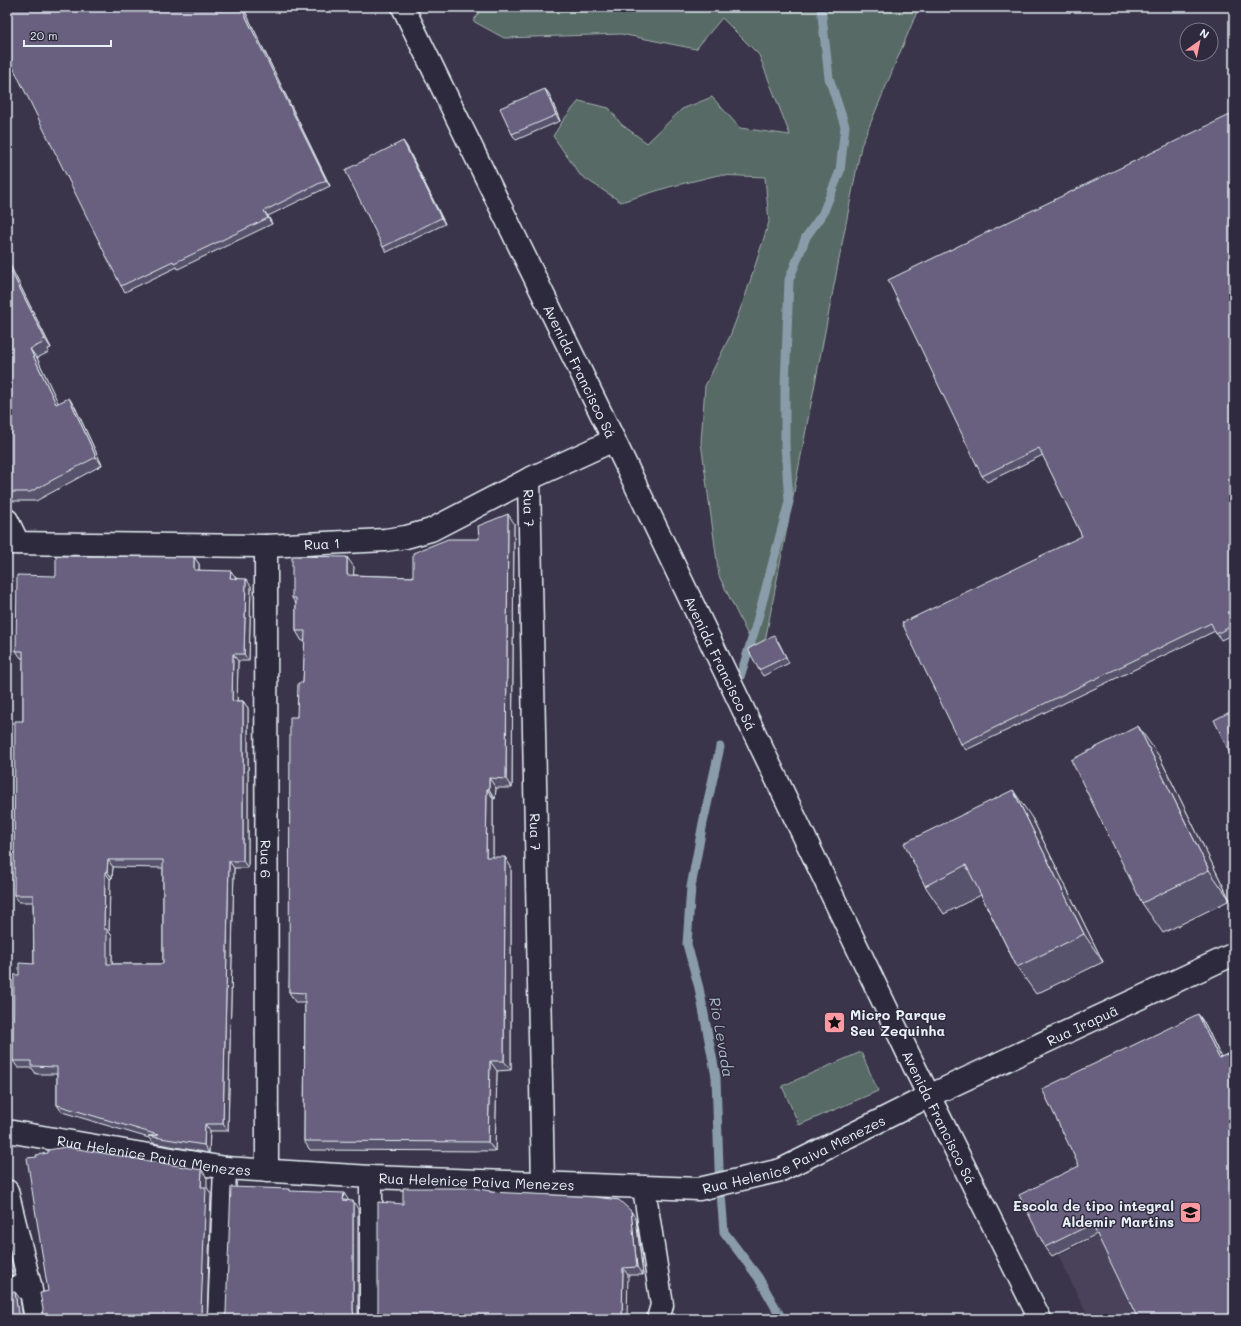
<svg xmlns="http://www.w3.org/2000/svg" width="1241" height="1326" font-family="Mali,sans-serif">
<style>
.built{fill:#48425a}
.green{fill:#586b65;stroke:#a0aeae}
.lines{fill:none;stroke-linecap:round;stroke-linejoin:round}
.stream{stroke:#8a9ca9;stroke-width:9}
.minor-casing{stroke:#e8f1f8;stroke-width:25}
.secondary-casing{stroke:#e8f1f8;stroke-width:25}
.minor{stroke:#2f2a3d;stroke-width:22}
.secondary{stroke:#2f2a3d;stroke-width:22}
.wall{fill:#59536c;stroke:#e8f1f8;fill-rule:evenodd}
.shaded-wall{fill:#484358;stroke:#e8f1f8}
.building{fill:#67607e;stroke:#e8f1f8;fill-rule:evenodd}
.labels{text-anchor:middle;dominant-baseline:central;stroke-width:3;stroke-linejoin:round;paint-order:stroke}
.street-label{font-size:14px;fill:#e8f1f8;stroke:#2f2a3d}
.poi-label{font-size:14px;font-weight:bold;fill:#e8f1f8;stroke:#2f2a3d;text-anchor:start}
.water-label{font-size:15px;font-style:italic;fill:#aab9c4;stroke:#2f2a3d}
</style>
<rect width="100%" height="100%" fill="#3a354a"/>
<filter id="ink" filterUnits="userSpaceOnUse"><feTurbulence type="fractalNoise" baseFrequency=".025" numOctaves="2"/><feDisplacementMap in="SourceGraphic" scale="8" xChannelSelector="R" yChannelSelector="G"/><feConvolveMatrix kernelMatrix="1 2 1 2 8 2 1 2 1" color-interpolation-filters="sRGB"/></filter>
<g filter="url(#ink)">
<!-- built -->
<polygon class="built" points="1234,1170 1234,1319 1089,1319 1058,1255"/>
<!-- green -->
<g class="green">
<polygon points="483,7 919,7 861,146 761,662 719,576 701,442 705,386 730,336 746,294 769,222 765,177 718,175 669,187 621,202 580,175 553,136 564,119 579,101 609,108 621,124 647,143 682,109 712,97 740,128 790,135 759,55 722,18 696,49 621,34 504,38 473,21"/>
<polygon points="861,1052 878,1091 799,1125 782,1086"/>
</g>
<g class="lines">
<!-- stream -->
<g class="stream">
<polyline points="740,677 755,629 789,502 785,445 785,386 789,280 806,237 823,213 840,171 845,126 829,78 821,7"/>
<polyline points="720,747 703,823 691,887 687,944 699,988 716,1077 719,1168 724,1232 758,1277 782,1319"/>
</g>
<defs>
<g id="minor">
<path id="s1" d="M 529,479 L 543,1184"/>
<polyline points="7,520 18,543"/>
<path id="s2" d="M 7,543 L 266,546 L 385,540 L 406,537 L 431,530 L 529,479 L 614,440"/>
<path id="s3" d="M 266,546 L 267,1171"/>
<path id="s4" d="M 7,1131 L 225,1168 L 371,1177 L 699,1189 L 781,1170 L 929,1096 L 1234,954"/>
<polyline points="644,1188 662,1305 658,1319"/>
<polyline points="7,1191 30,1285 36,1319"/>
<polyline points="7,1289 30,1285"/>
<polyline points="219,1319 225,1168"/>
<polyline points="371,1319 371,1177"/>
</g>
<g id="secondary">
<path id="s5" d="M 403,7 L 614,440 L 916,1070 L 1040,1319"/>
</g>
</defs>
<!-- minor casing -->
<use href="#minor" class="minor-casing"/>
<!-- secondary casing -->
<use href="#secondary" class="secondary-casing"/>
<!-- minor -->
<use href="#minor" class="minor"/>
<!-- secondary -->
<use href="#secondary" class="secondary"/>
</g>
<!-- wall -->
<g class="wall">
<polygon points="243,7 330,186 268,216 272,224 178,269 177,267 125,292 121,286"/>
<polygon points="545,89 549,94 560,121 516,140 512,134"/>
<polygon points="1234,113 1234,634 1221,640 1215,631 966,750 961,744 1082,536 1043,455 987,482 982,476"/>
<polygon points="403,141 407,147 445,224 387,252 383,247"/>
<polygon points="7,259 51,348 48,349 49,352 37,358 58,403 75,407 102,465 36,501 7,501"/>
<polygon points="514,523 512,788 496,788 495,799 493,798 493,857 511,867 511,1070 497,1071 495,1151 310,1150 304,1141 305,1002 295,1002 289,992 297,717 303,683 305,641 302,641 296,631 296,604 292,598 354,567 353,575 413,577 479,539"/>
<path d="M 194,557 L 199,564 L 199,570 L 236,578 L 251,586 L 249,661 L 238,661 L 237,701 L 243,701 L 248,708 L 248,868 L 234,868 L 228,1131 L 210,1131 L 209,1153 L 153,1143 L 149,1138 L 62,1112 L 57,1105 L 57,1074 L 36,1074 L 32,1068 L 18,1068 L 13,1061 L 19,975 L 34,964 L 33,902 L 19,902 L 14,895 L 23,721 L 23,658 L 21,658 L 16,651 L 56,576 ZM 113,867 L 163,868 L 163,964 L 112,964 L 112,936 L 109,932 L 110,879 L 112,878 Z"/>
<polygon points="778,641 789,663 763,676 759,670"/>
<polygon points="1159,756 1230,900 1163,933 1142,903"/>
<polygon points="1032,818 1103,962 1036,994 1017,967 981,895 944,914 925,886"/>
<polygon points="1198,1014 1205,1024 1221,1057 1234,1051 1234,1319 1097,1234 1052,1256 1045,1247 1079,1166"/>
<polygon points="490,1191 491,1192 636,1219 643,1275 628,1275 377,1317 403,1204"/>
<polygon points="7,1243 15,1275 7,1276"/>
</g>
<!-- shaded-wall -->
<g class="shaded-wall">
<polygon points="241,7 243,7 330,186 326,180"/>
<polygon points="545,89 549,94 560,121 556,115"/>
<polygon points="403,141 407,147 445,224 441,218"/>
<polygon points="264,211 268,216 272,224 268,218"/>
<polygon points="7,259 51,348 45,339 7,263"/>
<polygon points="30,349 37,358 63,413 56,404"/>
<polygon points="69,398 75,407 102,465 96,457"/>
<polygon points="508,514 514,523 512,788 506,779"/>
<polygon points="194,557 199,564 199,577 194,570"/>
<polygon points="347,557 354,567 353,584 347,575"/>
<polygon points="231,571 236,578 235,585 230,578"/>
<polygon points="246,579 251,586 249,661 244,654"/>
<polygon points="233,654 238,661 237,708 232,701"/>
<polygon points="243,701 248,708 248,868 243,861"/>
<polygon points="1138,726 1159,756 1230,900 1209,870"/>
<polygon points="489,778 496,788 495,799 489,789"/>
<polygon points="487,789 493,798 493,866 486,857"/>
<polygon points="1013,790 1032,818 1103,962 1084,934"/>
<polygon points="505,857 511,867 511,1070 504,1061"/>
<polygon points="108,860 113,867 112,878 107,871"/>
<polygon points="229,861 234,868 228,1131 223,1124"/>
<polygon points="105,872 110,879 109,932 112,936 112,971 107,964 104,929"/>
<polygon points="1198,1014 1205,1024 1226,1068 1219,1058"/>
<polygon points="490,1061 497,1071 495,1151 488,1142"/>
<polygon points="205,1124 210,1131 209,1153 204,1145"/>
<polygon points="202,1170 207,1178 207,1187 211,1194 207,1319 204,1319 203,1318 201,1311 201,1187"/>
<polygon points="344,1193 349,1201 343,1200"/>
<polygon points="353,1201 358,1209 358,1319 356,1319 355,1318 353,1311"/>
<polygon points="631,1211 636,1219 643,1275 637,1267"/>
<polygon points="7,1243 15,1275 9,1267 7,1257"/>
<polygon points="623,1268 628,1275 627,1319 622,1319"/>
<polygon points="15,1292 20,1299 23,1319 21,1319 18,1314"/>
</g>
<!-- building -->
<g class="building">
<polygon points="7,7 241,7 326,180 264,211 268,218 174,263 173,261 121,286 7,55"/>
<polygon points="545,89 556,115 512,134 500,108"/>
<polygon points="1234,113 1234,625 1216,634 1211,623 961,744 902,623 1082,536 1039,448 982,476 888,280"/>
<polygon points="403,141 441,218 383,247 345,170"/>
<polygon points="7,263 45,339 42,340 43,343 30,349 56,404 69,398 96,457 30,492 7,492"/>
<polygon points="508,514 506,779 489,778 489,789 487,789 486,857 505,857 504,1061 490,1061 488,1142 304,1141 305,993 289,992 290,717 297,717 298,683 303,683 305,631 296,631 296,598 292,598 292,556 347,557 347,575 413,577 413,553 448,539 479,539 478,526"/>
<path d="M 56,556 L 194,557 L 194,570 L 231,571 L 230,578 L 246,579 L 244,654 L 233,654 L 232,701 L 243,701 L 243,861 L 229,861 L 223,1124 L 205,1124 L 204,1145 L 148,1136 L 158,1135 L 57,1105 L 57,1067 L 31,1066 L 31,1061 L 13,1061 L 14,975 L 19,975 L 19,963 L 34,964 L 33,895 L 14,895 L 15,721 L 23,721 L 23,651 L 16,651 L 17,575 L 56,576 ZM 108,860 L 163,860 L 163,964 L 107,964 L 107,929 L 104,929 L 105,872 L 107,871 Z"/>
<polygon points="774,635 786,657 759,670 748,649"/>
<polygon points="1234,710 1234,762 1214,720"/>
<polygon points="1138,726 1209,870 1142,903 1071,760"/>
<polygon points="1013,790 1084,934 1017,967 966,865 925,886 904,843"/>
<polygon points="1198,1014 1219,1058 1234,1051 1234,1228 1232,1229 1234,1233 1234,1319 1138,1319 1092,1224 1045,1247 1019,1195 1079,1166 1042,1089"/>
<polygon points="66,1147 202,1170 201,1187 206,1187 201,1311 203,1318 204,1319 40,1319 42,1316 43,1309 40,1293 48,1291 27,1158 37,1157 36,1155 48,1153 48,1150"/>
<polygon points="231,1187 290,1189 290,1191 344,1193 343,1200 353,1201 353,1311 355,1318 356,1319 223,1319 224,1318 226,1312"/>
<polygon points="403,1188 473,1188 490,1191 490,1192 595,1197 619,1200 631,1211 637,1267 623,1268 622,1319 375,1319 377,1317 378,1311 378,1202 403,1204"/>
<polygon points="7,1257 9,1267 7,1268"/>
<polygon points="7,1292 15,1292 18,1314 21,1319 7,1319"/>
</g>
</g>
<!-- icons -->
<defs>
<symbol id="sight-square" viewBox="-11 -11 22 22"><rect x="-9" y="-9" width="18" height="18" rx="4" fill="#ff9aa2" stroke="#2f2a3d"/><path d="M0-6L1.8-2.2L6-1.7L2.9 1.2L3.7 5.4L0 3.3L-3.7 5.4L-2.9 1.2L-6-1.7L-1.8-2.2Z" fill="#111"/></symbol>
<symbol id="school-square" viewBox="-11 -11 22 22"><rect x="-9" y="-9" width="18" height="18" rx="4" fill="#ff9aa2" stroke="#2f2a3d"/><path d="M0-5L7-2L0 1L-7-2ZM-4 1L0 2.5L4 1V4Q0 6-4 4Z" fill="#111"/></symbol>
</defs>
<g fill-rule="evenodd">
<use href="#sight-square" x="822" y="1010" width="25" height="25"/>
<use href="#school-square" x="1178" y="1200" width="25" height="25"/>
</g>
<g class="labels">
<!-- street labels -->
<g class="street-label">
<text stroke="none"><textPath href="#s5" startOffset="405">Avenida Francisco Sá</textPath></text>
<text stroke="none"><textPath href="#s1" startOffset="29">Rua 7</textPath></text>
<text stroke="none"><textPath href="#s2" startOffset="315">Rua 1</textPath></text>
<text stroke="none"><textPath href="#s5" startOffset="729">Avenida Francisco Sá</textPath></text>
<text stroke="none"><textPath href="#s1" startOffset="353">Rua 7</textPath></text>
<text stroke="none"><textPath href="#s3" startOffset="313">Rua 6</textPath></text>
<text stroke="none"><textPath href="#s4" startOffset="1114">Rua Irapuã</textPath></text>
<text stroke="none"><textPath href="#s5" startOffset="1233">Avenida Francisco Sá</textPath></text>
<text stroke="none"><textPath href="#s4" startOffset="797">Rua Helenice Paiva Menezes</textPath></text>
<text stroke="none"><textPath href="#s4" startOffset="149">Rua Helenice Paiva Menezes</textPath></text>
<text stroke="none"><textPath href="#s4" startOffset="473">Rua Helenice Paiva Menezes</textPath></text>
</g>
<!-- poi labels -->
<g class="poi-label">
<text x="850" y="1014">Micro Parque<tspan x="850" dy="16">Seu Zequinha</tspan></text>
<text x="1174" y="1205" text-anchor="end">Escola de tipo integral<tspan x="1174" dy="16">Aldemir Martins</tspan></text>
</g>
<!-- water labels -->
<g class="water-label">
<text transform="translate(722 1037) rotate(80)">Rio Levada</text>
</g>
</g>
<!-- margin -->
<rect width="1241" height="1326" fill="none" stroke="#2f2a3d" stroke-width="24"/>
<rect x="12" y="12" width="1217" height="1302" fill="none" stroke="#e8f1f8" stroke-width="1.5" filter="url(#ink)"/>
<!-- north arrow -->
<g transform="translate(1199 42) rotate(33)"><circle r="19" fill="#2f2a3d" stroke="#797a88"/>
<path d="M0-3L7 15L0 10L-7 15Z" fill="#ff9aa2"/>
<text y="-6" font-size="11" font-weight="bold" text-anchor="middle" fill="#e8f1f8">N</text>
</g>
<!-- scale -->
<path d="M24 40v6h87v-6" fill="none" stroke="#e8f1f8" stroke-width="2"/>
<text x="30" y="40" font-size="12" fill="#e8f1f8" stroke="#2f2a3d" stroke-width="3" paint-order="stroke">20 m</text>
</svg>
